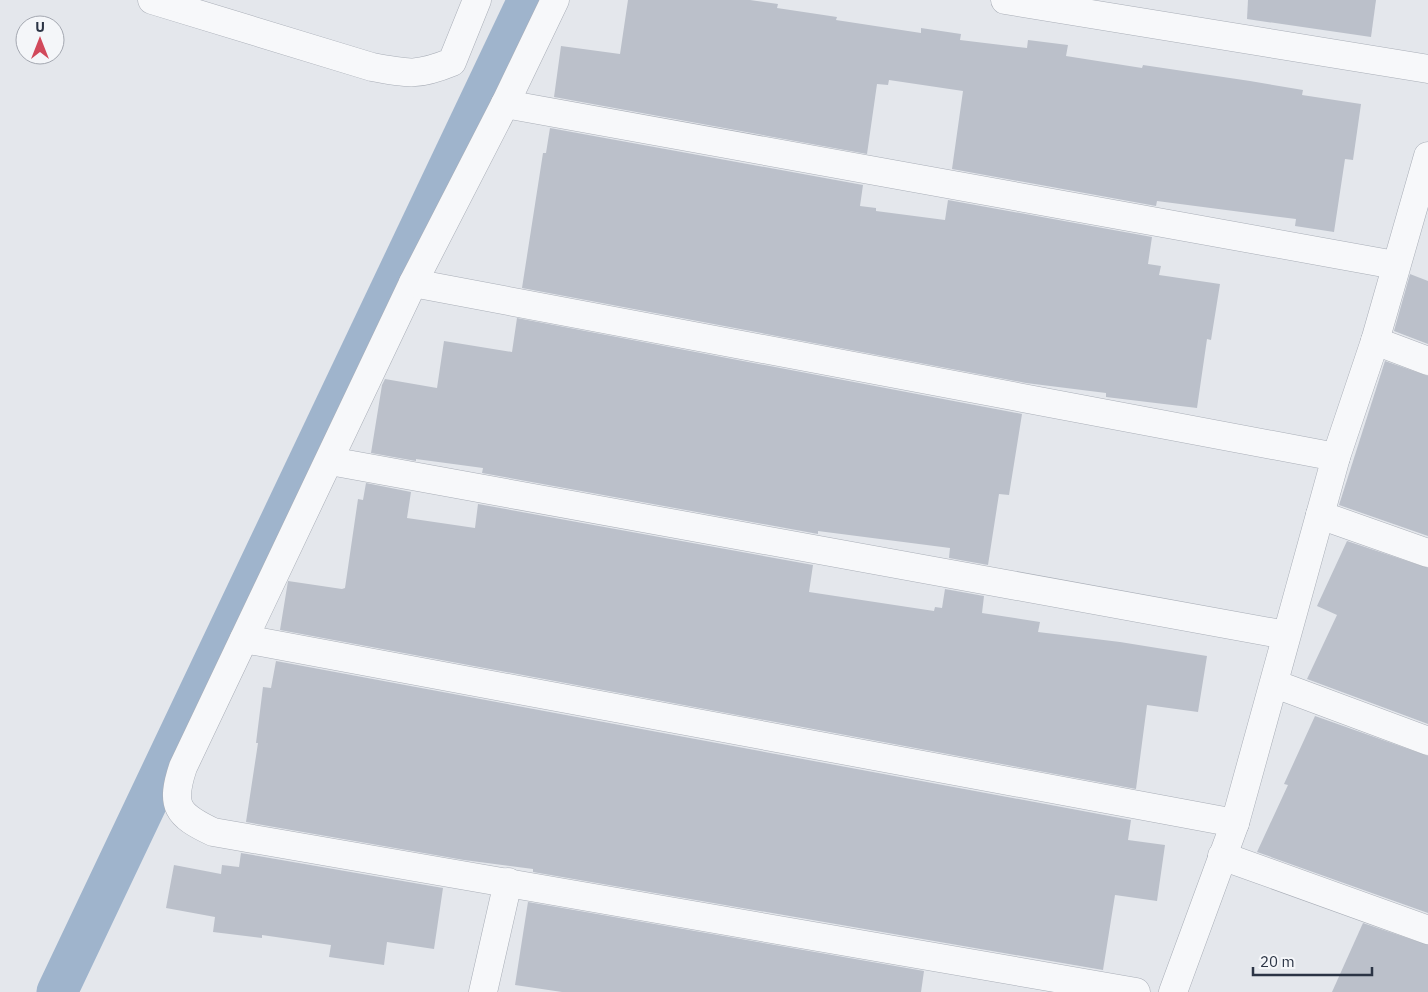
<svg xmlns="http://www.w3.org/2000/svg" width="1428" height="992" font-family="'IBM Plex Sans',sans-serif">
<style>
.lines{fill:none;stroke-linecap:round;stroke-linejoin:round}
.canal{stroke:#9fb4cc;stroke-width:41}
.building{fill:#bbc0ca}
.minor-casing{stroke:#a9aeb7;stroke-width:29}
.minor{stroke:#f7f8fa;stroke-width:28}
</style>
<rect width="100%" height="100%" fill="#e4e7ec"/>
<g class="lines">
<!-- canal -->
<polyline class="canal" points="57,992 528,0"/>
</g>
<!-- building -->
<g class="building">
<polygon points="628,0 750,0 778,4 777,8 837,17 836,20 921,33 921,28 961,34 960,40 1027,48 1028,40 1068,45 1066,56 1142,68 1143,65 1250,81 1303,90 1302,95 1361,104 1353,160 1345,159 1334,232 1295,226 1296,219 1157,201 1156,206 952,169 963,91 889,80 888,85 877,84 867,154 554,97 561,46 620,54"/>
<polygon points="1248,0 1376,0 1371,37 1247,19"/>
<polygon points="550,128 863,185 860,206 876,208 876,211 945,220 948,200 1152,237 1148,264 1161,266 1159,275 1220,284 1211,340 1207,339 1197,408 1106,397 1106,393 1026,383 522,288 543,153 546,153"/>
<polygon points="1410,274 1428,281 1428,344 1394,331"/>
<polygon points="517,318 1022,414 1009,495 999,494 988,565 949,558 950,548 818,531 818,534 482,473 483,468 416,459 416,461 371,453 382,385 385,379 437,388 444,341 512,352"/>
<polygon points="1385,361 1428,376 1428,536 1339,505"/>
<polygon points="366,483 411,492 407,518 475,528 478,504 813,565 809,592 934,611 935,607 942,608 945,589 984,596 982,613 1040,622 1038,632 1120,642 1207,656 1198,712 1147,705 1136,789 280,630 288,581 342,589 345,588 358,499 363,500"/>
<polygon points="1347,541 1428,568 1428,724 1307,679 1337,615 1317,606"/>
<polygon points="276,661 1131,820 1128,840 1165,845 1157,901 1115,895 1103,970 533,872 533,869 464,860 246,822 258,743 256,743 263,687 271,688"/>
<polygon points="1315,716 1428,756 1428,913 1257,852 1288,785 1284,784"/>
<polygon points="241,853 443,888 434,949 387,942 384,965 329,957 331,945 262,935 262,938 213,932 215,917 166,908 174,865 221,874 222,865 239,867"/>
<polygon points="528,902 924,971 921,992 562,992 515,985"/>
<polygon points="1363,923 1428,945 1428,992 1332,992"/>
</g>
<g class="lines">
<defs>
<g id="minor">
<path d="M 152,0 L 372,67 C 408,74 418,76 452,62 L 477,0"/>
<path d="M 555,0 L 505,104 L 413,283 L 183,767 C 170,806 177,815 213,832 L 1136,992"/>
<polyline points="1005,0 1428,69"/>
<polyline points="505,104 1395,265"/>
<polyline points="413,283 1336,457"/>
<polyline points="1375,341 1428,361"/>
<polyline points="330,461 1286,635"/>
<polyline points="1320,515 1428,553"/>
<polyline points="244,639 1235,823"/>
<polyline points="1275,684 1428,741"/>
<polyline points="1222,856 1428,930"/>
<polyline points="483,992 508,882"/>
<polyline points="1173,992 1235,823 1336,457 1375,341 1428,156"/>
</g>
</defs>
<!-- minor casing -->
<use href="#minor" class="minor-casing"/>
<!-- minor -->
<use href="#minor" class="minor"/>
</g>
<!-- north arrow -->
<g transform="translate(40 40)"><circle r="24" fill="#f4f6f9" stroke="#a4a8b1"/>
<path d="M0-4L9 19L0 12L-9 19Z" fill="#d1495b"/>
<text y="-8" font-size="14" font-weight="bold" text-anchor="middle" fill="#2b3445">U</text>
</g>
<!-- scale -->
<path d="M1253 967v8h119v-8" fill="none" stroke="#2b3445" stroke-width="2.5"/>
<text x="1260" y="967" font-size="15" fill="#2b3445" stroke="#f4f6f9" stroke-width="4" paint-order="stroke">20 m</text>
</svg>
